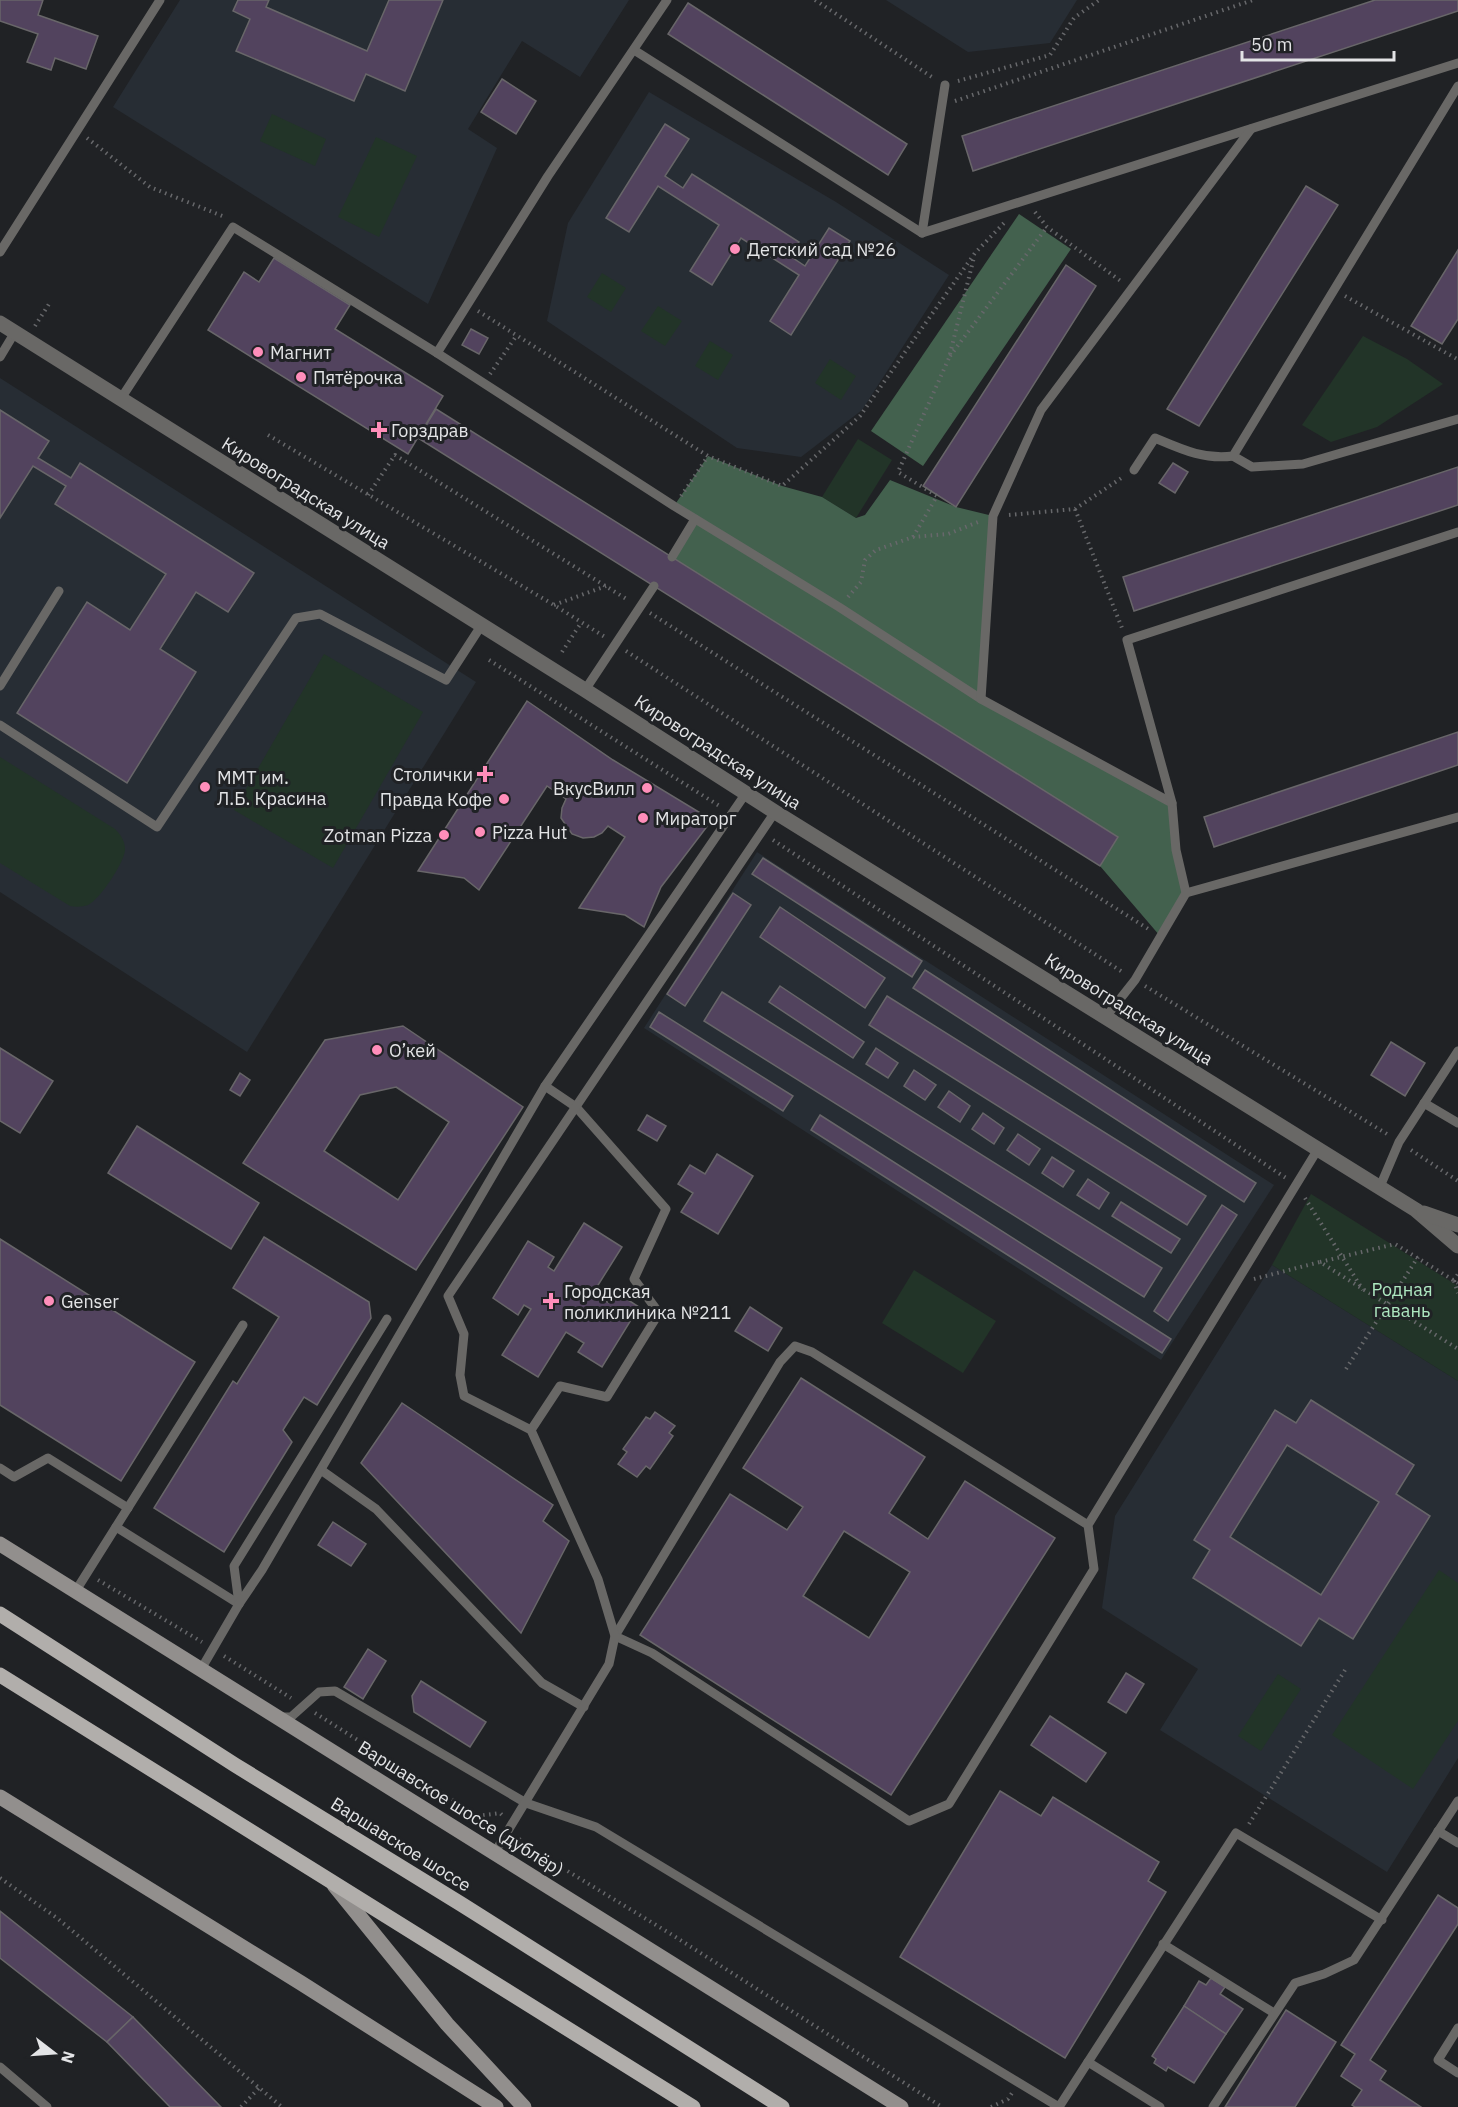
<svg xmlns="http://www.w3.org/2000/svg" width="1458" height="2107" font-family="'IBM Plex Sans',sans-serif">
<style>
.built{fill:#272d34}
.green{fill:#223428}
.forest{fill:#43614e}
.building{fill:#52435e;stroke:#686669;stroke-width:1.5;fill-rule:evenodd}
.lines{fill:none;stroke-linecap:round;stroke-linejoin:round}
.path{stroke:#67686b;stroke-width:4;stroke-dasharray:1.5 4.5;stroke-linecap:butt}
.service{stroke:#696866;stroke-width:9}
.tertiary{stroke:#696866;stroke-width:15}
.secondary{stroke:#928f8d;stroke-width:15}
.primary{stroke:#b1aeab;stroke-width:15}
.poi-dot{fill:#ff8eba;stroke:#202225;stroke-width:2}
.labels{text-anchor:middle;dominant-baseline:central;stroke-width:6;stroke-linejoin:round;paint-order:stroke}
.poi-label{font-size:18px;fill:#e3e4e6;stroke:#202225;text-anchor:start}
.street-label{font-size:18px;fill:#e3e4e6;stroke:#202225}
.park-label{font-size:18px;fill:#ade6c0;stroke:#202225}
</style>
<rect width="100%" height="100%" fill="#202225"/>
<!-- built -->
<g class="built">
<polygon points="180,0 629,0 580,77 522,41 468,129 497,148 428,304 113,107"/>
<polygon points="886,0 1077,0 1050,43 968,52"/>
<polygon points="649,92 836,202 949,275 862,410 801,457 737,448 547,321 568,223"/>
<polygon points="0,378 476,682 247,1052 0,892"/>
<polygon points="757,852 1274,1185 1161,1360 644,1028"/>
<polygon points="1272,1265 1458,1381 1458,1758 1387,1872 1160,1730 1198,1669 1102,1608 1115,1516"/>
</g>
<!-- green -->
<g class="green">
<polygon points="272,114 326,139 315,166 260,141"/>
<polygon points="376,137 417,156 379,237 338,217"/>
<polygon points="602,273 626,288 611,312 587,297"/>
<polygon points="658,306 682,321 665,346 641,331"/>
<polygon points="1363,336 1407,359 1443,384 1377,427 1331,442 1302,425"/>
<polygon points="710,341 733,355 718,380 695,366"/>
<polygon points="830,359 856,376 841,400 815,383"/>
<polygon points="858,439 892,460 856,518 822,497"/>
<polygon points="324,654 423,712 333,868 234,810"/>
<path d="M 0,757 L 115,829 C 121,835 125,841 125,850 C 124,863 100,899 88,905 C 82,907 76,907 70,906 L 0,863 Z"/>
<polygon points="1311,1194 1458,1286 1458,1381 1272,1265"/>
<polygon points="914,1270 996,1321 963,1373 882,1323"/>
<polygon points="1439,1570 1458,1583 1458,1721 1413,1789 1332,1735"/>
<polygon points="1278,1674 1301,1689 1261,1751 1238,1736"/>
</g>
<!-- forest -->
<g class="forest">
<polygon points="1019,214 1071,249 923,466 871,431"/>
<polygon points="708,456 782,486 822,497 856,518 865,515 890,480 956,507 993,516 981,699 1172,803 1186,893 1160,936 1100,866 1118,837 672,557 695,520 674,506"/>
</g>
<!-- building -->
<g class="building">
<polygon points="0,0 43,0 38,15 98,36 86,69 55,58 51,70 27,62 38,34 0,21"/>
<polygon points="238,0 269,0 266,7 367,51 389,0 443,0 405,91 366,74 354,101 236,51 250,19 233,11"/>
<polygon points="1375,0 1458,0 1458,11 973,171 962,136"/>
<polygon points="688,3 907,144 888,175 668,34"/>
<polygon points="502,79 536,101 516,134 481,112"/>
<polygon points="665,124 689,139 665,176 683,188 692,174 799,242 790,256 805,266 829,228 850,241 791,335 770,321 799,275 741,238 712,285 690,271 719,225 658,186 629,232 606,218"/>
<polygon points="1306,186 1338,205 1199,426 1167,409"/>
<polygon points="1458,250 1458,319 1442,344 1411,326"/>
<polygon points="274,258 350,305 335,329 443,396 408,454 208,330 244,272 259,282"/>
<polygon points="1066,265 1096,286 956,507 923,486"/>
<polygon points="471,329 488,338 479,354 462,345"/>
<polygon points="436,409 1118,837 1100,866 418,438"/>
<polygon points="0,410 49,441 38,458 71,478 80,463 254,573 228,612 196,592 160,649 196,672 127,783 17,713 87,602 130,630 166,574 55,504 66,486 33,466 0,518"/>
<polygon points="1173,463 1188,472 1175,493 1159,483"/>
<polygon points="1458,467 1458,505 1134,611 1123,577"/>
<polygon points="527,701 613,760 712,820 661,887 644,927 625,915 579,908 625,837 608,826 602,833 594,837 583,838 572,834 561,818 562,808 566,799 547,786 479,890 464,878 418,871"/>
<polygon points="1458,732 1458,765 1214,847 1204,817"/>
<polygon points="763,858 922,961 912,977 752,874"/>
<polygon points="733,893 751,905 685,1006 667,994"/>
<polygon points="780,907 885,978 865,1008 760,937"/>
<polygon points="925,970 1256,1183 1244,1202 913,988"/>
<polygon points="780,986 864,1042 853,1058 769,1002"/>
<polygon points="722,992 1162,1268 1144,1297 704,1021"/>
<polygon points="887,996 1206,1196 1187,1225 869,1025"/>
<polygon points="659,1012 793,1096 783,1111 650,1027"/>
<path d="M 403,1026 L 523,1107 L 416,1270 L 243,1163 L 325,1040 ZM 396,1087 L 449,1122 L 398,1200 L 324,1151 L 360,1095 Z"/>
<polygon points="1391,1042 1425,1063 1405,1096 1371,1075"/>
<polygon points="0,1048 53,1081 20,1133 0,1121"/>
<polygon points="876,1048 898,1063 888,1078 866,1064"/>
<polygon points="914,1070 936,1085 925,1100 904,1086"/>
<polygon points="240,1073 250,1080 240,1096 230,1090"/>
<polygon points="949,1091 970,1106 960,1122 938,1107"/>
<polygon points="983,1113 1004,1128 994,1144 972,1129"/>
<polygon points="647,1115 666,1126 657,1141 638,1130"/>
<polygon points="820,1115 1171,1339 1162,1353 811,1130"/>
<polygon points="137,1126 259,1203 231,1249 108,1173"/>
<polygon points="1018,1134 1040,1149 1029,1165 1007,1150"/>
<polygon points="717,1154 753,1176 718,1234 681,1212 693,1193 678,1184 690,1165 705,1174"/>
<polygon points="1052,1157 1074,1171 1063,1187 1042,1173"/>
<polygon points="1088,1179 1109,1193 1099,1209 1077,1195"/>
<polygon points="1121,1202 1180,1239 1171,1253 1112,1216"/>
<polygon points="1222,1205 1237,1215 1168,1321 1154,1311"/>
<polygon points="584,1223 622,1247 593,1293 609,1303 616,1292 639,1307 602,1367 578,1352 584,1343 566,1332 538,1377 502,1355 531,1309 524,1305 518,1315 493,1298 528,1241 554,1257 548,1267 554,1271"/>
<polygon points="264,1237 369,1302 371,1318 317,1405 304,1397 283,1430 292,1442 224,1552 154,1508 233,1381 237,1384 279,1317 233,1288"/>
<polygon points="0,1239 195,1362 121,1481 0,1405"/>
<polygon points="750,1307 782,1328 768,1351 735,1331"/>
<path d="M 801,1378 L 925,1457 L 889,1513 L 928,1539 L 965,1481 L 1055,1538 L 891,1795 L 640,1635 L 730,1494 L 787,1530 L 803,1507 L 743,1468 ZM 844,1531 L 910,1572 L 869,1638 L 803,1596 Z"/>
<path d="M 1311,1400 L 1414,1465 L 1396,1494 L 1430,1516 L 1353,1639 L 1319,1618 L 1301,1646 L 1193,1578 L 1210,1550 L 1194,1540 L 1275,1410 L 1296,1423 ZM 1287,1445 L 1379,1502 L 1321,1595 L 1230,1537 Z"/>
<polygon points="402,1403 553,1505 543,1521 569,1541 521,1633 361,1463"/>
<polygon points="655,1412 675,1426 669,1433 673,1436 650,1469 646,1466 637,1477 618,1464 627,1452 623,1449 646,1417 650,1419"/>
<polygon points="333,1522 366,1544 351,1566 318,1545"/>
<polygon points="368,1649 386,1661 363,1699 344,1687"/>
<polygon points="1126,1673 1144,1684 1126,1713 1108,1702"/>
<polygon points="421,1681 486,1722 470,1747 414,1712 412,1696"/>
<polygon points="1050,1716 1106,1753 1086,1782 1031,1745"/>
<polygon points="1000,1791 1041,1816 1053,1797 1159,1862 1148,1881 1166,1892 1065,2058 900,1957"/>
<polygon points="1438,1895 1458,1908 1458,1924 1370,2060 1386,2071 1380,2080 1421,2107 1355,2107 1352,2105 1362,2090 1341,2076 1355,2054 1341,2045"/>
<polygon points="0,1911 133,2017 107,2042 0,1958"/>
<polygon points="1211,1978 1225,1987 1220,1994 1243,2009 1226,2034 1184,2006 1199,1981 1206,1985"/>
<polygon points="1184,2006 1226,2034 1194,2083 1168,2067 1166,2071 1154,2063 1156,2059 1152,2056"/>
<polygon points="1286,2010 1336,2042 1295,2107 1225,2107"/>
<polygon points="133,2017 221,2107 170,2107 107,2042"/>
</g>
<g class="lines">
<!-- path -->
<g class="path">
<polyline points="815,0 935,79"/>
<polyline points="958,81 1050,55 1074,18 1099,0"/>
<polyline points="955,101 1253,0"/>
<polyline points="87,138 150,187 225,217"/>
<polyline points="1035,212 1047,227 1122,282"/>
<polyline points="1345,296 1457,359"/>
<polyline points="478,311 708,456 782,486 860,416 975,253 1004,223"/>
<polyline points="35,326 49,304"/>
<polyline points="950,356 1047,227"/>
<polyline points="490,374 517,335"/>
<polyline points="268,435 554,605 605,637"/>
<polyline points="368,495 395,455 628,600"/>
<polyline points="681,496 708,456"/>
<polyline points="1075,509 1122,628"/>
<polyline points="1009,515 1075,509 1123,477"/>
<polyline points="913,537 937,496 898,472 949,358 974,257"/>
<polyline points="848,597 861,582 865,560 876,550 913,537 948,534 978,522"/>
<polyline points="554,605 606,586"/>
<polyline points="650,613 1150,930"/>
<polyline points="626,651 1124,973"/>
<polyline points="562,652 581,623"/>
<polyline points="489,660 721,807"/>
<polyline points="773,840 1286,1178"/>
<polyline points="1145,986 1387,1134"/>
<polyline points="1411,1150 1458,1181"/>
<polyline points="1305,1198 1363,1290"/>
<polyline points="1320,1262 1395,1244 1458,1283"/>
<polyline points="1254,1279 1320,1262 1458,1349"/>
<polyline points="1454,1281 1458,1293"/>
<polyline points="1454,1281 1458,1274"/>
<polyline points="1346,1369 1418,1257"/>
<polyline points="98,1580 202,1642"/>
<polyline points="224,1656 291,1698"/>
<polyline points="315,1713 478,1816 500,1813 502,1815"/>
<polyline points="1249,1824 1345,1670"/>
<polyline points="519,1838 520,1842 674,1936 942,2107"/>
<polyline points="0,1878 57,1918 282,2107"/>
<polyline points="241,2107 259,2088"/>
<polyline points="991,2107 1008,2099 1012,2093"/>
</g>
<!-- service -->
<g class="service">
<polyline points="634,50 922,233 1458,63"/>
<polyline points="922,233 945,85"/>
<polyline points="0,252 160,0"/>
<polyline points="437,353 674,506 839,607 981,699 1172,803 1176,850 1186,893 1135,980 1105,1018"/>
<polyline points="0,357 15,332"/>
<polyline points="120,400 233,227 437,353 548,176 667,0"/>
<polyline points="1233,456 1252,467 1303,464 1458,419"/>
<path d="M 1134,470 L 1155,438 C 1181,449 1204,460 1233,456 L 1458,86"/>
<polyline points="672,557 695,519"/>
<polyline points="0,686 59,591"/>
<polyline points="585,690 654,586"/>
<polyline points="981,699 993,516 1041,410 1251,129"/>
<polyline points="0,725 157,827 296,618 320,614 446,680 481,626"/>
<polyline points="1172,803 1127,640 1458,532"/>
<polyline points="1186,893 1458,817"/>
<polyline points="1424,1103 1458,1123"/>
<polyline points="1379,1189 1399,1142 1458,1051"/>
<polyline points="531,1430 560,1386 607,1397 659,1313 634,1279 666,1209 576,1107 545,1086"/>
<polyline points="0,1468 14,1477 48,1458 128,1508"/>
<polyline points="321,1470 376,1509 542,1683 584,1707"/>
<polyline points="1088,1525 1094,1569 949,1804 909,1821 652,1653 615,1636 780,1362 795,1346 812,1352 1088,1525 1318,1149"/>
<polyline points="116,1527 239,1604"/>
<polyline points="75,1592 243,1325"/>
<polyline points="239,1604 234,1566 387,1319"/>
<polyline points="200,1671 239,1604 262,1570 545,1086 746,793"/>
<polyline points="281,1717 291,1717 319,1692 335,1691 526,1803 596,1827 1059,2107 1088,2062 1160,2107"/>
<polyline points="1438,1831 1458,1843"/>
<polyline points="495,1852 609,1664 615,1636 598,1579 531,1430 464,1396 460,1375 464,1334 448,1296 775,812"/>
<polyline points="1163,1944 1274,2013"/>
<polyline points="1458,2028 1438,2060 1458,2073"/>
<polyline points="1088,2062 1236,1833 1382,1920"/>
<polyline points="0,2067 47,2107"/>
<polyline points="1213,2107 1295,1983 1324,1974 1354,1960 1458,1801"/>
</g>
<!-- tertiary -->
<g class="tertiary">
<polyline points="0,323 585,690 775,812 1416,1210 1458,1246"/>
<polyline points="1424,1213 1458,1225"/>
</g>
<!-- secondary -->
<g class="secondary">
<polyline points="0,1544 901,2107"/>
<polyline points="0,1797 301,1983 496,2107"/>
<polyline points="334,1885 447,2024 524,2107"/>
</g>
<!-- primary -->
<g class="primary">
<polyline points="0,1614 235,1765 461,1904 782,2107"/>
<polyline points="0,1675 693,2107"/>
</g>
</g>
<!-- markers -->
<g class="poi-dot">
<circle cx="735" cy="249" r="6"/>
<circle cx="258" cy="352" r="6"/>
<circle cx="301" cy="377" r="6"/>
<path d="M376 421h6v6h6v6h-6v6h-6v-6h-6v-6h6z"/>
<path d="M482 765h6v6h6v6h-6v6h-6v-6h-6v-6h6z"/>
<circle cx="205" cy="787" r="6"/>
<circle cx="647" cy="788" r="6"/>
<circle cx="504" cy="799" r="6"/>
<circle cx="643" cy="818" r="6"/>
<circle cx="480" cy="832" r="6"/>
<circle cx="444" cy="835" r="6"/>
<circle cx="377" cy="1050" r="6"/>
<circle cx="49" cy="1301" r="6"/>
<path d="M548 1292h6v6h6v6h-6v6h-6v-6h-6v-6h6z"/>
</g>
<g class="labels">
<!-- poi labels -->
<g class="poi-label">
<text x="747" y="249">Детский сад №26</text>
<text x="270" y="352">Магнит</text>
<text x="313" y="377">Пятёрочка</text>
<text x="391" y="430">Горздрав</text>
<text x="473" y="774" text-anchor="end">Столички</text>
<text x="217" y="777">ММТ им.<tspan x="217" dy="21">Л.Б. Красина</tspan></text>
<text x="635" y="788" text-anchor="end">ВкусВилл</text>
<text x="492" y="799" text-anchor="end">Правда Кофе</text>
<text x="655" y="818">Мираторг</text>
<text x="492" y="832">Pizza Hut</text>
<text x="432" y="835" text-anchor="end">Zotman Pizza</text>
<text x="389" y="1050">О’кей</text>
<text x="564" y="1291">Городская<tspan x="564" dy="21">поликлиника №211</tspan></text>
<text x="61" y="1301">Genser</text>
</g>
<!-- street labels -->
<g class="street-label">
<text transform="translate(306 493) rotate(32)">Кировоградская улица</text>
<text transform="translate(718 752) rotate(33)">Кировоградская улица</text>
<text transform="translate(1129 1009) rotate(32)">Кировоградская улица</text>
<text transform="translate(461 1808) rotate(32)">Варшавское шоссе (дублёр)</text>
<text transform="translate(401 1844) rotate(32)">Варшавское шоссе</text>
</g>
<!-- park labels -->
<g class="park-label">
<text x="1402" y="1289">Родная<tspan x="1402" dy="21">гавань</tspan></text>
</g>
</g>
<!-- north arrow -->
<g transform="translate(54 2053) rotate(107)" stroke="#202225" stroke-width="4.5" paint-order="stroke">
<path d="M0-4.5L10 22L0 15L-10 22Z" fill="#e3e4e6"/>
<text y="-9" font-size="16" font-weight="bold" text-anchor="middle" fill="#e3e4e6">N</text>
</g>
<!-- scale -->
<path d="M1242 51v9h152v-9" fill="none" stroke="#e3e4e6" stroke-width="3"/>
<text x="1251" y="51" font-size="18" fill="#e3e4e6" stroke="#202225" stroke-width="4.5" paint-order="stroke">50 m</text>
</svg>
